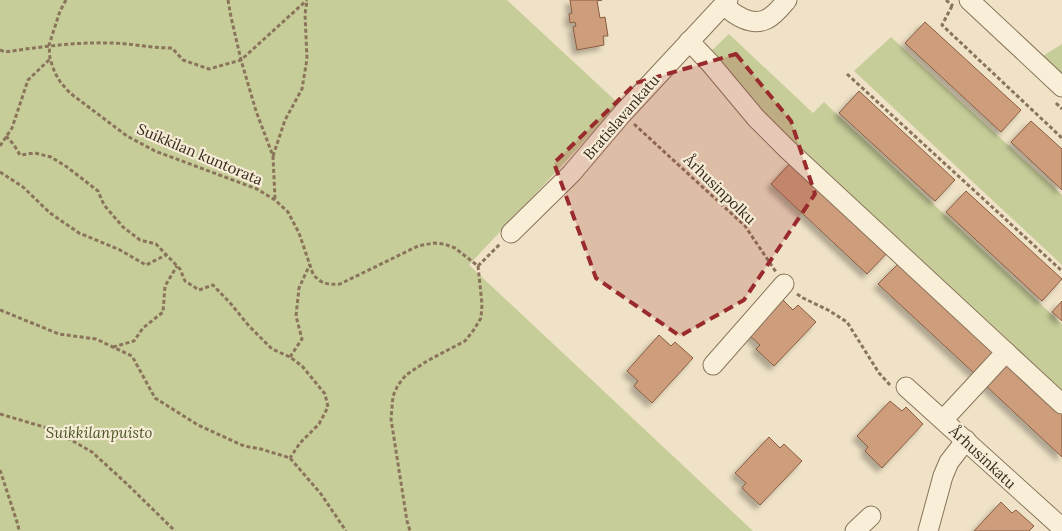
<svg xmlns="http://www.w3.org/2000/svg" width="1062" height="531" font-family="Lora,serif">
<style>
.green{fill:#c7cd99}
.building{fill:#cd9d7c;stroke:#895d41;filter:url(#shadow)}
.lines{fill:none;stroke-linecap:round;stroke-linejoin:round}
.minor-casing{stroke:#8a745b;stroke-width:21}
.path{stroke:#8a745b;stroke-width:3;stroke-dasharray:4 2.5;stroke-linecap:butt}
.minor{stroke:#f9efd9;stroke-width:19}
.marked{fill:#992b2c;fill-opacity:0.2;stroke:#992b2c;stroke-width:4;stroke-dasharray:10 6;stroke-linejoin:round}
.labels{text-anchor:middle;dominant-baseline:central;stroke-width:4.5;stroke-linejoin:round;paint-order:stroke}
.street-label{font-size:15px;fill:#3a2c1f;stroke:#f6ecd6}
.park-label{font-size:15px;font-style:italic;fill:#4b5726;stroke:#f6ecd6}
</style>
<defs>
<filter id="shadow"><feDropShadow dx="-4.5" dy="4.5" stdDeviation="2.5" flood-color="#0004"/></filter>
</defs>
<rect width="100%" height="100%" fill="#efe2c6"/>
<!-- green -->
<g class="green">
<polygon points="0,0 507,0 619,104 469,265 753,531 0,531"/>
<polygon points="729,34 813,113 824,102 1062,324 1062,398 783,138 708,54"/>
<polygon points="891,37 1062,195 1062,265 854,71"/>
<polygon points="1062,44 1062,74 1043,56"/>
</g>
<!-- building -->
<g class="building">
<polygon points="570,0 602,0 597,1 600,18 605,17 608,36 603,36 604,45 577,50 573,27 576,26 575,22 570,23 569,14 572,13"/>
<polygon points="925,22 1021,110 1001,132 905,43"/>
<polygon points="859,91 955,180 935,201 839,113"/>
<polygon points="1031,121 1062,149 1062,190 1011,142"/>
<polygon points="792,161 889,251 867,274 771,184"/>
<polygon points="966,191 1062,279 1042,301 946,212"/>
<polygon points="900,262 996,351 975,374 878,284"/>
<polygon points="782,299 793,310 798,305 816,322 774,366 756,349 760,345 748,334"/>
<polygon points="1062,301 1062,321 1052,312"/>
<polygon points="659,335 671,346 675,342 693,358 652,403 634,386 638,381 627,371"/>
<polygon points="1006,361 1062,414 1062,457 984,384"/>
<polygon points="890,401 902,411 906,407 923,424 882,468 865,451 868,447 857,436"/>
<polygon points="769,437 780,448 784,444 802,461 760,505 742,488 746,483 735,473"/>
<polygon points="1001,502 1012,513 1016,510 1034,526 1029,531 974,531"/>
</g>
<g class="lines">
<defs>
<g id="minor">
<polyline points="969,0 1062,87"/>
<path d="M 724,5 C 734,15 752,27 767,19 C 775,15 781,7 787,0"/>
<polyline points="689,41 710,63 756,118 787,149 1062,404"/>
<polyline points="511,233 571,174 622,114 728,0"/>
<polyline points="713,365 784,284"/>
<polyline points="906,387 1061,527 1062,526"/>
<polyline points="943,420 1006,352"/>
<polyline points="855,531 871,516"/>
<polyline points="928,531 943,476 949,462 966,440"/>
</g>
</defs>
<!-- minor casing -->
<use href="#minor" class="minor-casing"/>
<!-- path -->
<g class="path">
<path d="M 66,0 L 60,11 L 49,45 L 50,59 L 55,73 L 61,83 L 70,93 L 127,136 L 155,151 L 257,189 L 275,200 L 288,212 L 299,233 L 313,274 C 321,284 328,285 340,284 L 418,246 L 434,243 L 444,244 L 455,248 L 478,266 L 482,304 L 481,318 L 473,331 L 465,341 L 427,361 L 406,375 L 398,385 L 393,396 L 391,419 L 407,521 L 410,531"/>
<polyline points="228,0 231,17 241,60 256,111 273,156 275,199"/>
<polyline points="946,0 953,6"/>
<polyline points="952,6 942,25 1062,138"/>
<path d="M 0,50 L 5,52 C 40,47 74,42 110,43 C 130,43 150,48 172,48 L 183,60 L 209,69 L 241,60 L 307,0"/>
<polyline points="847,74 1062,271"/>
<polyline points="1056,103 1062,109"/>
<polyline points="634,124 745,226 776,272"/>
<polyline points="6,136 14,145 20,155 35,153 51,157 67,167 98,191 104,205 123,227 140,240 156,244 180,269 185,281 199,290 213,285 231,304 249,326 272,349 290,357 302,366 325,394 328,407 319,424 300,443 290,458"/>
<polyline points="0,146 12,128 28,80 50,59"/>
<polyline points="273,156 285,120 302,89 307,59 305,14 307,1"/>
<polyline points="0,172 23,187 50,213 79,233 120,250 146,265 166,255"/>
<polyline points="478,266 501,243"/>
<polyline points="797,294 803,298 828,310 847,322 879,373 890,385"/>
<polyline points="0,310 59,334 96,339 132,356 155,398 198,425 244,446 261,449 290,458 321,494 346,531"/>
<polyline points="113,347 134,341 143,328 163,312 165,286 177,266"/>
<polyline points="290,357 302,339 296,316 299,288 310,264"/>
<polyline points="0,414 44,427 71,440 92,452 127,484 175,531"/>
<polyline points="0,470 18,525 19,531"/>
</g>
<!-- minor -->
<use href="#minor" class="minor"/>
</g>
<!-- marked area -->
<path class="marked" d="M 736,54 L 791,121 L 815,194 L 744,300 L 680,336 L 596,278 L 554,163 L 636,83 Z"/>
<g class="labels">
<!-- street labels -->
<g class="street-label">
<text transform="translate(621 117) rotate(-49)">Bratislavankatu</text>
<text transform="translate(200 154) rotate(23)">Suikkilan kuntorata</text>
<text transform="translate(720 189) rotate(44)">Århusinpolku</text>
<text transform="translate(983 457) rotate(43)">Århusinkatu</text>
</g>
<!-- park labels -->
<g class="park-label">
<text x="99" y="432">Suikkilanpuisto</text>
</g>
</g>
</svg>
